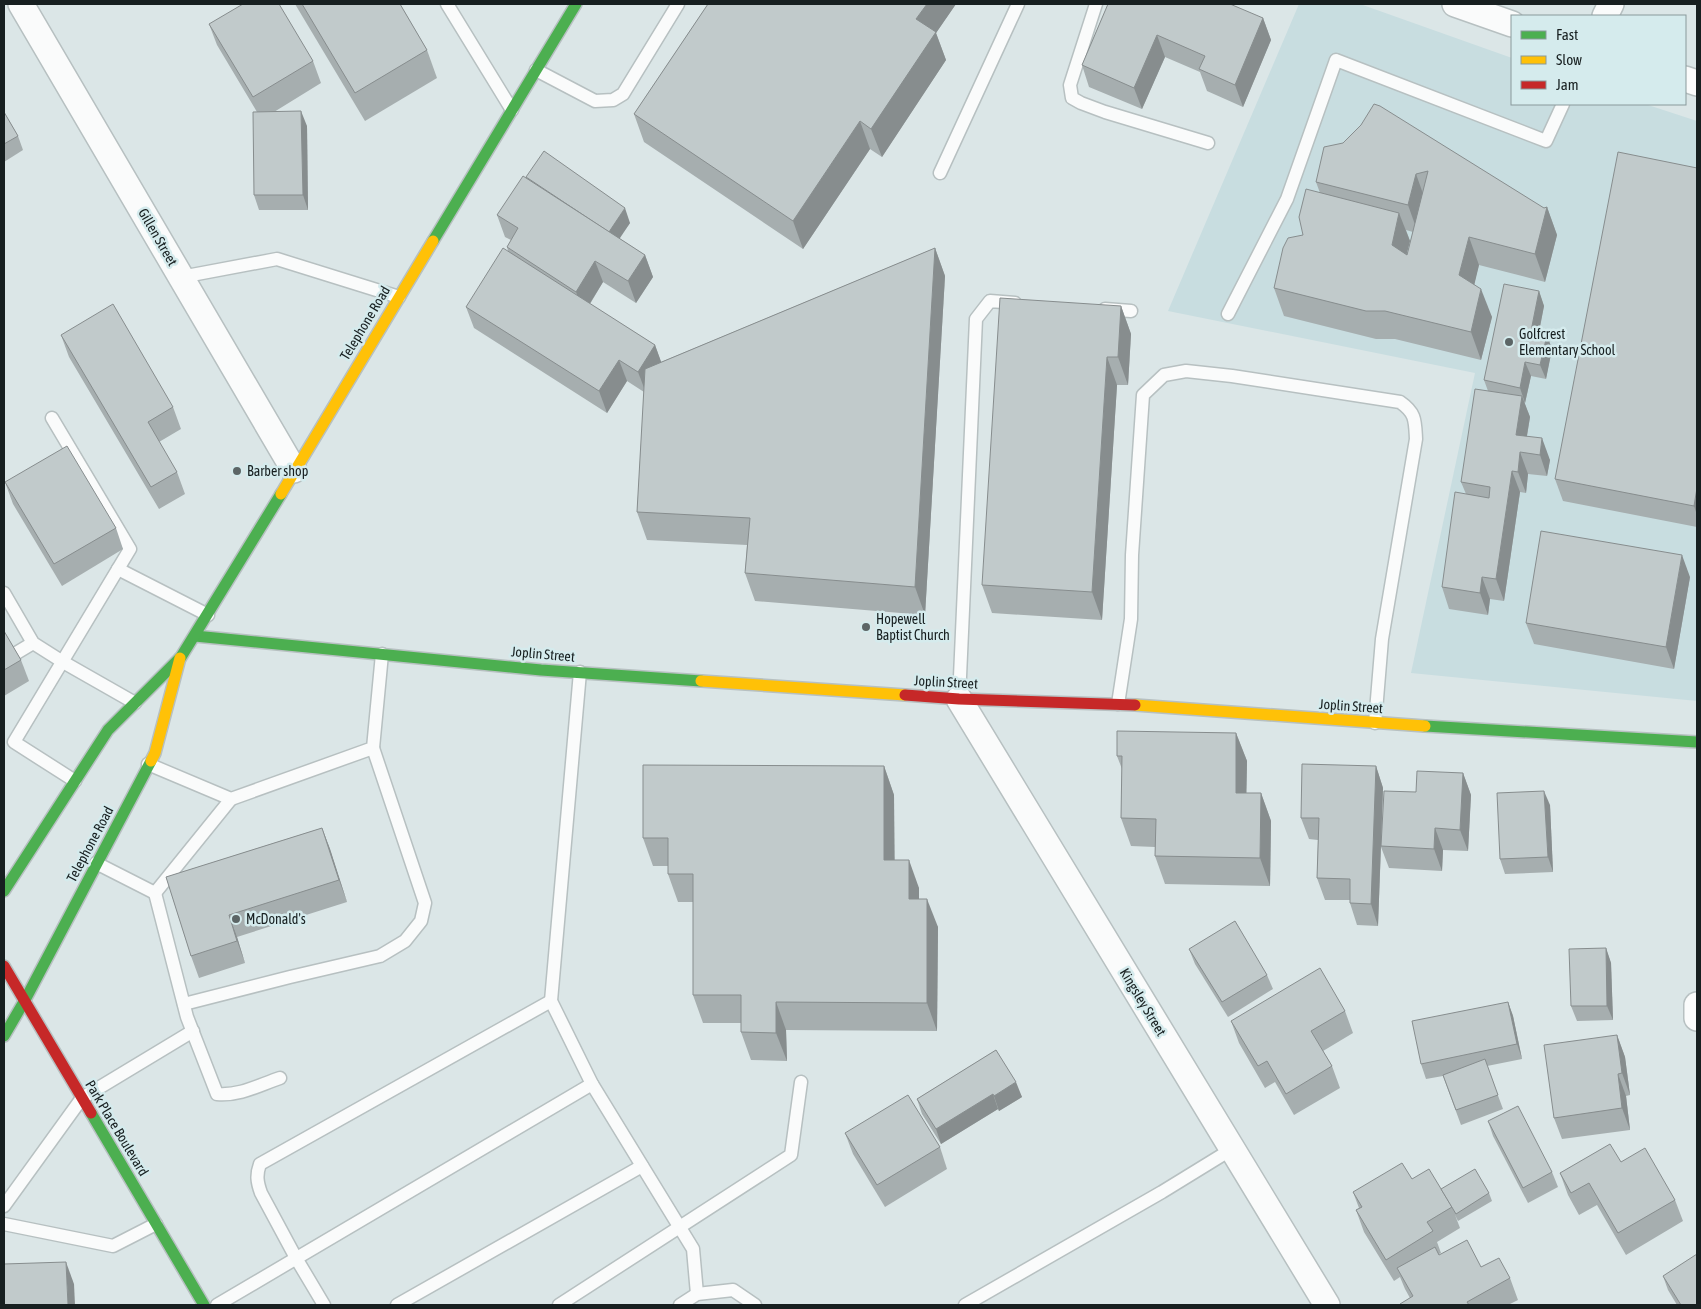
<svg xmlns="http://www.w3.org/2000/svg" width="1701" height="1309" font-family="'Asap Condensed',sans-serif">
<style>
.built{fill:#c8dde0}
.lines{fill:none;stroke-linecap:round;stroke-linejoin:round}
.lane-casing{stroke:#b7c0c1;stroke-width:15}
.street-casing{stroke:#b7c0c1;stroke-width:28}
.fast-casing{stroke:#b7c0c1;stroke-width:14}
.slow-casing{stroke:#b7c0c1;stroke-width:14}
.jam-casing{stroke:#b7c0c1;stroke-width:14}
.lane{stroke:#fafbfb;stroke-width:12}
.street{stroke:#fafbfb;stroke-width:25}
.fast{stroke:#4caf50;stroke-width:11}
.slow{stroke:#ffc107;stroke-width:11}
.jam{stroke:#c62828;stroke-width:11}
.wall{fill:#a6aeaf;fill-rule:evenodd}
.shaded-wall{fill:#878d8e}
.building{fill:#c1cacb;stroke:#878d8e}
.poi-dot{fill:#5c6566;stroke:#d5ebed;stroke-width:2}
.labels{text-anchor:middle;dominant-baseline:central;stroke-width:5;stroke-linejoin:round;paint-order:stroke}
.street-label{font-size:14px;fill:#171f20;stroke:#d5ebed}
.poi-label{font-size:14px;fill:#171f20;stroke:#d5ebed;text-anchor:start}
</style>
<rect width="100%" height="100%" fill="#dbe6e7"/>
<!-- built -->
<polygon class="built" points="1299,4 1360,4 1512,58 1512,104 1645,104 1697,121 1697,701 1411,673 1475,373 1168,311"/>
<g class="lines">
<defs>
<g id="lane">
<polyline points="447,4 512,110"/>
<polyline points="1096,4 1070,85 1072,98 1081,103 1105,112 1208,143"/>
<polyline points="536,70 595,101 613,100 623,94 678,4"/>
<polyline points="940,173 1018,4"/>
<polyline points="181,277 277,259 399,297"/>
<polyline points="1105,309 1131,311"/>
<polyline points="1228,314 1287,199 1336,60 1546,141 1563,104"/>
<polyline points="52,418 130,549 14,742 75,781"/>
<polyline points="118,569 208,615"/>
<polyline points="4,593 33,643 63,662 135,703"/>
<polyline points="13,655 33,643"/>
<polyline points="580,672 551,1001 592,1084 693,1249 697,1294"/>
<polyline points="959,699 976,319 990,301 1015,303"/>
<path d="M 1118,704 L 1131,619 L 1132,555 L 1143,395 L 1164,375 L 1186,371 L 1232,376 L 1400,402 C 1416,413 1415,421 1416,439 L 1382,639 L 1375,723"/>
<polyline points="148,764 231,799 373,748 382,654"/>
<polyline points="96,863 155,893 231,799"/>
<path d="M 155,893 L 187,1017 L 217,1094 C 240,1096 259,1085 280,1078"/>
<polyline points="184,1004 290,977 380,956 405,941 421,921 425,903 373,748"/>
<polyline points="4,1206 82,1098 193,1031"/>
<polyline points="4,1224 113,1246 156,1224"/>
<polyline points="217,1305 592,1084"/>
<path d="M 324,1305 L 296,1258 L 261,1193 C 257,1182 256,1175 260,1164 L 551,1001"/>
<polyline points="397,1305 642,1166"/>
<polyline points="559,1305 791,1155 801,1082"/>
<polyline points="680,1305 697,1294 733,1290 755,1305"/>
<polyline points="965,1305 1162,1192 1232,1149"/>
</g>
<g id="street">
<polyline points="21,4 294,470"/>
<polyline points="1455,4 1512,24"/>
<polyline points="1605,16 1611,4"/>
<polyline points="1685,79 1697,83"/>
<polyline points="959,699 1327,1305"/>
<polyline points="1697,1005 1697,1018"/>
</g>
<g id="fast">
<polyline points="433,241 576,4"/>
<polyline points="195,636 541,670 701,681"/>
<polyline points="1425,726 1697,742"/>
<polyline points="4,891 108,730 181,657 281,494"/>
<polyline points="4,1036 25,1000 151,761"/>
<polyline points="91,1113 204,1305"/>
</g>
<g id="slow">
<polyline points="281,494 433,241"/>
<polyline points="701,681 905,695"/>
<polyline points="1135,705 1425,726"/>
<polyline points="151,761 155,753 180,658"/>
</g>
<g id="jam">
<polyline points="905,695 959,699 1135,705"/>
<polyline points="4,966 91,1113"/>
</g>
</defs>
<!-- lane casing -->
<use href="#lane" class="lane-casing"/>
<!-- street casing -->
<use href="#street" class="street-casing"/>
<!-- fast casing -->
<use href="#fast" class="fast-casing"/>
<!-- slow casing -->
<use href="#slow" class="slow-casing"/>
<!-- jam casing -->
<use href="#jam" class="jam-casing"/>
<!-- lane -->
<use href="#lane" class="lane"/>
<!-- street -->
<use href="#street" class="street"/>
<!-- fast -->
<use href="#fast" class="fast"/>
<!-- slow -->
<use href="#slow" class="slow"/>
<!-- jam -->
<use href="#jam" class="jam"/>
</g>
<!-- wall -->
<g class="wall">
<polygon points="295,4 400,4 427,50 437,78 365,121"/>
<polygon points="708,4 956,4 936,33 946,60 882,157 870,149 803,249 644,142 634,114"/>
<polygon points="1108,4 1263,18 1271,40 1243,107 1207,91 1200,72 1165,57 1142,109 1089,87 1082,65"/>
<polygon points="209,24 313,61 321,83 274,112 307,126 308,210 259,210 254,195 257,112 217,45"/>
<polygon points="4,112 18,136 23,150 4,162"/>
<path d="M 1343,143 L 1544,208 L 1547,207 L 1557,235 L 1545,282 L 1479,265 L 1474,284 L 1492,317 L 1481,360 L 1395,339 L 1376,339 L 1284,316 L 1274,288 L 1303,235 L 1320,193 L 1316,182 ZM 1406,230 L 1413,232 L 1407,255 L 1406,254 L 1410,241 Z"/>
<polygon points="1697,168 1697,527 1563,501 1555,479"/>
<polygon points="526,177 630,223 619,238 645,255 653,277 636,303 603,282 590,304 655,345 661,362 935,248 945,276 925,615 755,601 745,573 747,545 647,540 637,512 644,392 627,381 607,413 474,328 466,307 508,251 507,247 511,240 505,237 497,215"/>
<polygon points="1539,291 1544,306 1539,333 1552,349 1546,379 1531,376 1525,403 1524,402 1530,417 1527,436 1550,460 1547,476 1528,474 1526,493 1520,492 1504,601 1490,599 1488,615 1449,609 1442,587 1466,494 1461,482 1488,391 1484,380"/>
<polygon points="1121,306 1131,334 1128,385 1117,385 1102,620 992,613 982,585"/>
<polygon points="61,335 173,407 181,429 159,442 177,472 185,494 159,509 69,357"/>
<polygon points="5,482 116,528 123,549 62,586 13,504"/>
<polygon points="1690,577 1674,669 1534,644 1526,623"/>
<polygon points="4,631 21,660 29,681 4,696"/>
<polygon points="1236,733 1247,761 1246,793 1261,793 1271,821 1270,886 1165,884 1155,856 1155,847 1131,846 1121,818 1122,769 1117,756"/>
<polygon points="884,766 894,795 894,860 919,888 919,899 938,927 937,1031 786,1030 787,1061 751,1060 741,1032 741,1023 703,1023 693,995 693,902 678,902 668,874 668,866 653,866 643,838"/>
<polygon points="1376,766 1383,788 1382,828 1416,792 1463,773 1471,795 1468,851 1443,850 1442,871 1389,868 1381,847 1378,926 1357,925 1350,903 1350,900 1325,900 1317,878 1318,840 1309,839 1301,818"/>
<polygon points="1550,805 1553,872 1505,874 1500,859"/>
<polygon points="322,828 330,849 347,902 237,937 245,963 199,978 191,956 166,877"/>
<polygon points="1606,948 1611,963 1613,1020 1577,1021 1571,1006"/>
<polygon points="1189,949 1267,975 1273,989 1228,1017 1195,964"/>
<polygon points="1508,1002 1513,1016 1522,1059 1487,1066 1503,1109 1461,1125 1443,1076 1426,1079 1421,1064"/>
<polygon points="1345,1011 1353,1033 1323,1051 1332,1066 1340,1088 1294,1115 1275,1082 1265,1088 1239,1043 1231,1021"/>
<polygon points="1617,1035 1625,1057 1630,1095 1626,1096 1630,1130 1562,1139 1554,1118"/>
<polygon points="996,1050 1022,1097 999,1111 998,1109 941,1144 922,1114 917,1099"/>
<polygon points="1488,1121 1552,1172 1558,1187 1528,1203 1493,1136"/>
<polygon points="845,1133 940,1147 947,1169 885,1207 853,1154"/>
<polygon points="1621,1162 1675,1200 1683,1221 1626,1255 1597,1205 1579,1215 1568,1195 1560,1173"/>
<polygon points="1412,1179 1441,1189 1489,1193 1492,1201 1458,1221 1455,1215 1460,1228 1437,1242 1441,1253 1439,1254 1439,1255 1481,1267 1510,1278 1518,1300 1508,1305 1401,1305 1410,1298 1405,1289 1400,1277 1394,1281 1364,1232 1356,1210 1359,1208 1353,1192"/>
<polygon points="1663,1276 1697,1305 1677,1305 1668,1290"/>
</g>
<!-- shaded-wall -->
<g class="shaded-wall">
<polygon points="927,4 956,4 936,33 946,60 882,157 871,129 916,19"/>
<polygon points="1263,18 1271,40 1243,107 1235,85"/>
<polygon points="1157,35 1165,57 1142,109 1134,88"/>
<polygon points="301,111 307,126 308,210 303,195"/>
<polygon points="860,121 870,149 803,249 793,221"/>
<polygon points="1416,174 1426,202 1418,233 1408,205"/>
<polygon points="1547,207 1557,235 1545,282 1535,254"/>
<polygon points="625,208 630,223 612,250 606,235"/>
<polygon points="1399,213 1410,241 1402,273 1392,245"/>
<polygon points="1469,237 1479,265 1470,303 1459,275"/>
<polygon points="935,248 945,276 925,615 915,587"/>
<polygon points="645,255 653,277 636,303 628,281"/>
<polygon points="595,261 603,282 584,313 576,292"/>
<polygon points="1481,289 1492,317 1481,360 1471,332"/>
<polygon points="1539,291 1544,306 1536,346 1531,331"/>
<polygon points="1121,306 1131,334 1128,385 1118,357"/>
<polygon points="1547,335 1552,349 1546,379 1540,365"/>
<polygon points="655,345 663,367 646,393 638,372"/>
<polygon points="1107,357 1117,385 1102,620 1092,592"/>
<polygon points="619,360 627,381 607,413 599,391"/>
<polygon points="1525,362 1531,376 1525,403 1520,388"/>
<polygon points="1522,396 1530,417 1524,453 1516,435"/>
<polygon points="1542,438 1550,460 1547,476 1540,455"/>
<polygon points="1520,452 1528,474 1526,493 1518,472"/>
<polygon points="1512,471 1520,492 1504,601 1496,579"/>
<polygon points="1697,488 1697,515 1694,506"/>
<polygon points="1682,555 1690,577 1674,669 1666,647"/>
<polygon points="1482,577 1490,599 1488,615 1480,593"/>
<polygon points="1236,733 1247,761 1246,821 1236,793"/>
<polygon points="884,766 894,795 895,888 884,860"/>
<polygon points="1376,766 1383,788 1378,926 1371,904"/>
<polygon points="1463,773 1471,795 1468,851 1460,830"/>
<polygon points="1544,791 1550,805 1553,872 1548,857"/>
<polygon points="1261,793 1271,821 1270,886 1260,858"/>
<polygon points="322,828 330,849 347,902 339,880"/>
<polygon points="1435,828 1443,850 1442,871 1434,849"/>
<polygon points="909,860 919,888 919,927 909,899"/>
<polygon points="927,899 938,927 937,1031 927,1003"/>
<polygon points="229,915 237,937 245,963 237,941"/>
<polygon points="1606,948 1611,963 1613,1020 1607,1006"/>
<polygon points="776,1002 786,1030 787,1061 776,1033"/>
<polygon points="1508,1002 1513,1016 1522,1059 1517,1044"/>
<polygon points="1617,1035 1625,1057 1630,1095 1622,1073"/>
<polygon points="1618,1074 1626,1096 1630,1130 1622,1108"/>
<polygon points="1016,1082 1022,1097 999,1111 994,1096"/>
<polygon points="993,1094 998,1109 941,1144 936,1129"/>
<polygon points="66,1262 74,1284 75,1305 68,1305"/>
</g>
<!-- building -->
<g class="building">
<polygon points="243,4 279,4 313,61 253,97 209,24"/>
<polygon points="302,4 400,4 427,50 355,93"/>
<polygon points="708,4 927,4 916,19 936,32 871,129 860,121 793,221 634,114"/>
<polygon points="1108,4 1230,4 1263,18 1235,85 1199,69 1205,56 1157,35 1134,88 1082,65"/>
<polygon points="1374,104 1380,106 1544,208 1547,207 1535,254 1469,237 1459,275 1481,289 1471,332 1385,311 1366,311 1274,288 1283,248 1288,238 1303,235 1299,217 1306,189 1399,213 1392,245 1407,255 1428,171 1416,174 1408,205 1316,182 1324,147 1343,143 1361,125"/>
<polygon points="301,111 303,195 254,195 253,112"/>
<polygon points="4,112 18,136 4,144"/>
<polygon points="544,151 625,208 609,232 526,177"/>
<polygon points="1618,152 1697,168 1697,488 1694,506 1555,479"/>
<polygon points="523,176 645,255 628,281 595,261 576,292 507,247 518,228 497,215"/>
<polygon points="503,248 655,345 638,372 619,360 599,391 466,307"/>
<polygon points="935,248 915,587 745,573 750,518 637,512 645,369"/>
<polygon points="1504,284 1539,291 1531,331 1547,335 1540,365 1525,362 1520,388 1484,380"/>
<polygon points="1000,298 1121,306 1118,357 1107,357 1092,592 982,585"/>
<polygon points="113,304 173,407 148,422 177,472 151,487 61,335"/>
<polygon points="1475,389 1522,396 1516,435 1542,438 1540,455 1520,452 1518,472 1512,471 1496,579 1482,577 1480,593 1442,587 1455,492 1489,498 1490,487 1461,482"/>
<polygon points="67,446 116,528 54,564 5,482"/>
<polygon points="1541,531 1682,555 1666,647 1526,623"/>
<polygon points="4,631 21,660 4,670"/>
<polygon points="1117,731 1236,733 1236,793 1261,793 1260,858 1155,856 1156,819 1121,818 1122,756 1117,756"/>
<polygon points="1302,764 1376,766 1371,904 1350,903 1350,879 1317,878 1319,818 1301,818"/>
<polygon points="643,765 884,766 884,860 909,860 909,899 927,899 927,1003 776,1002 776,1033 741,1032 741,995 693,995 693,874 668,874 668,838 643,838"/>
<polygon points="1417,771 1463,773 1460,830 1435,828 1434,849 1381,846 1384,791 1416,792"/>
<polygon points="1544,791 1548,857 1500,859 1497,793"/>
<polygon points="322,828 339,880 229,915 237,941 191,956 166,877"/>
<polygon points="1235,921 1267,975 1222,1002 1189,949"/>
<polygon points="1606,948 1607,1006 1571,1006 1569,949"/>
<polygon points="1320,968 1345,1011 1311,1031 1332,1066 1286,1094 1267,1061 1258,1066 1231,1021"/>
<polygon points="1508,1002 1517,1044 1421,1064 1412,1021"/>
<polygon points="1617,1035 1622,1073 1618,1074 1622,1108 1554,1118 1544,1045"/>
<polygon points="996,1050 1016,1082 994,1096 993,1094 936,1129 917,1099"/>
<polygon points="1485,1059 1498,1095 1456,1110 1443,1075"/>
<polygon points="908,1095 940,1147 877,1185 845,1133"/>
<polygon points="1518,1106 1552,1172 1523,1188 1488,1121"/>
<polygon points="1610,1144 1621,1162 1645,1148 1675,1200 1618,1233 1589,1183 1571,1193 1560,1173"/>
<polygon points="1402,1163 1412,1179 1429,1169 1452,1207 1427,1222 1433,1231 1386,1260 1356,1210 1362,1207 1353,1192"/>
<polygon points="1475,1169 1489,1193 1456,1214 1441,1189"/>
<polygon points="1467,1240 1481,1267 1499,1258 1510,1278 1467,1302 1469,1305 1401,1305 1400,1304 1413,1296 1397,1268 1435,1247 1439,1255"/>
<polygon points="1697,1254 1697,1305 1681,1305 1663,1276"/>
<polygon points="66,1262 68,1305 4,1305 4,1264"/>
</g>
<!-- markers -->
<g class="poi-dot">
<circle cx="1509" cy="342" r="5"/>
<circle cx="237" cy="471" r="5"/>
<circle cx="866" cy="627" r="5"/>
<circle cx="236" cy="919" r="5"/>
</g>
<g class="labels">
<!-- street labels -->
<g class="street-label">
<text transform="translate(158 237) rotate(60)">Gillen Street</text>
<text transform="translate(365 323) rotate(-59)">Telephone Road</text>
<text transform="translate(543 654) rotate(5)">Joplin Street</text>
<text transform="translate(946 682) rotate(3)">Joplin Street</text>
<text transform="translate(1351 706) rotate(4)">Joplin Street</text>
<text transform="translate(90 844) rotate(-62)">Telephone Road</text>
<text transform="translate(1143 1002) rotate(59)">Kingsley Street</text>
<text transform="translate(117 1128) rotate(59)">Park Place Boulevard</text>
</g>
<!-- poi labels -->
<g class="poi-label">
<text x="1519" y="334">Golfcrest<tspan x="1519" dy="16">Elementary School</tspan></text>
<text x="247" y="471">Barber shop</text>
<text x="876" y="619">Hopewell<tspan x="876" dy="16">Baptist Church</tspan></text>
<text x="246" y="919">McDonald's</text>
</g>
</g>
<!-- border -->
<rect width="1701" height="1309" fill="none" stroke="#171f20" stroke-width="10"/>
<!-- legend -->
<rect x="1511" y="15" width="175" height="90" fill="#d5ebed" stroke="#89999b"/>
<rect x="1521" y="31" width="25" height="8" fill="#4caf50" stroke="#89999b"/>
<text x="1556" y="40" font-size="15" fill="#171f20">Fast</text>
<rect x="1521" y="56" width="25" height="8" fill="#ffc107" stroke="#89999b"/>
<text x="1556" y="65" font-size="15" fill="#171f20">Slow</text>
<rect x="1521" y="81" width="25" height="8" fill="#c62828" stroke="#89999b"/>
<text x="1556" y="90" font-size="15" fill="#171f20">Jam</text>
</svg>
